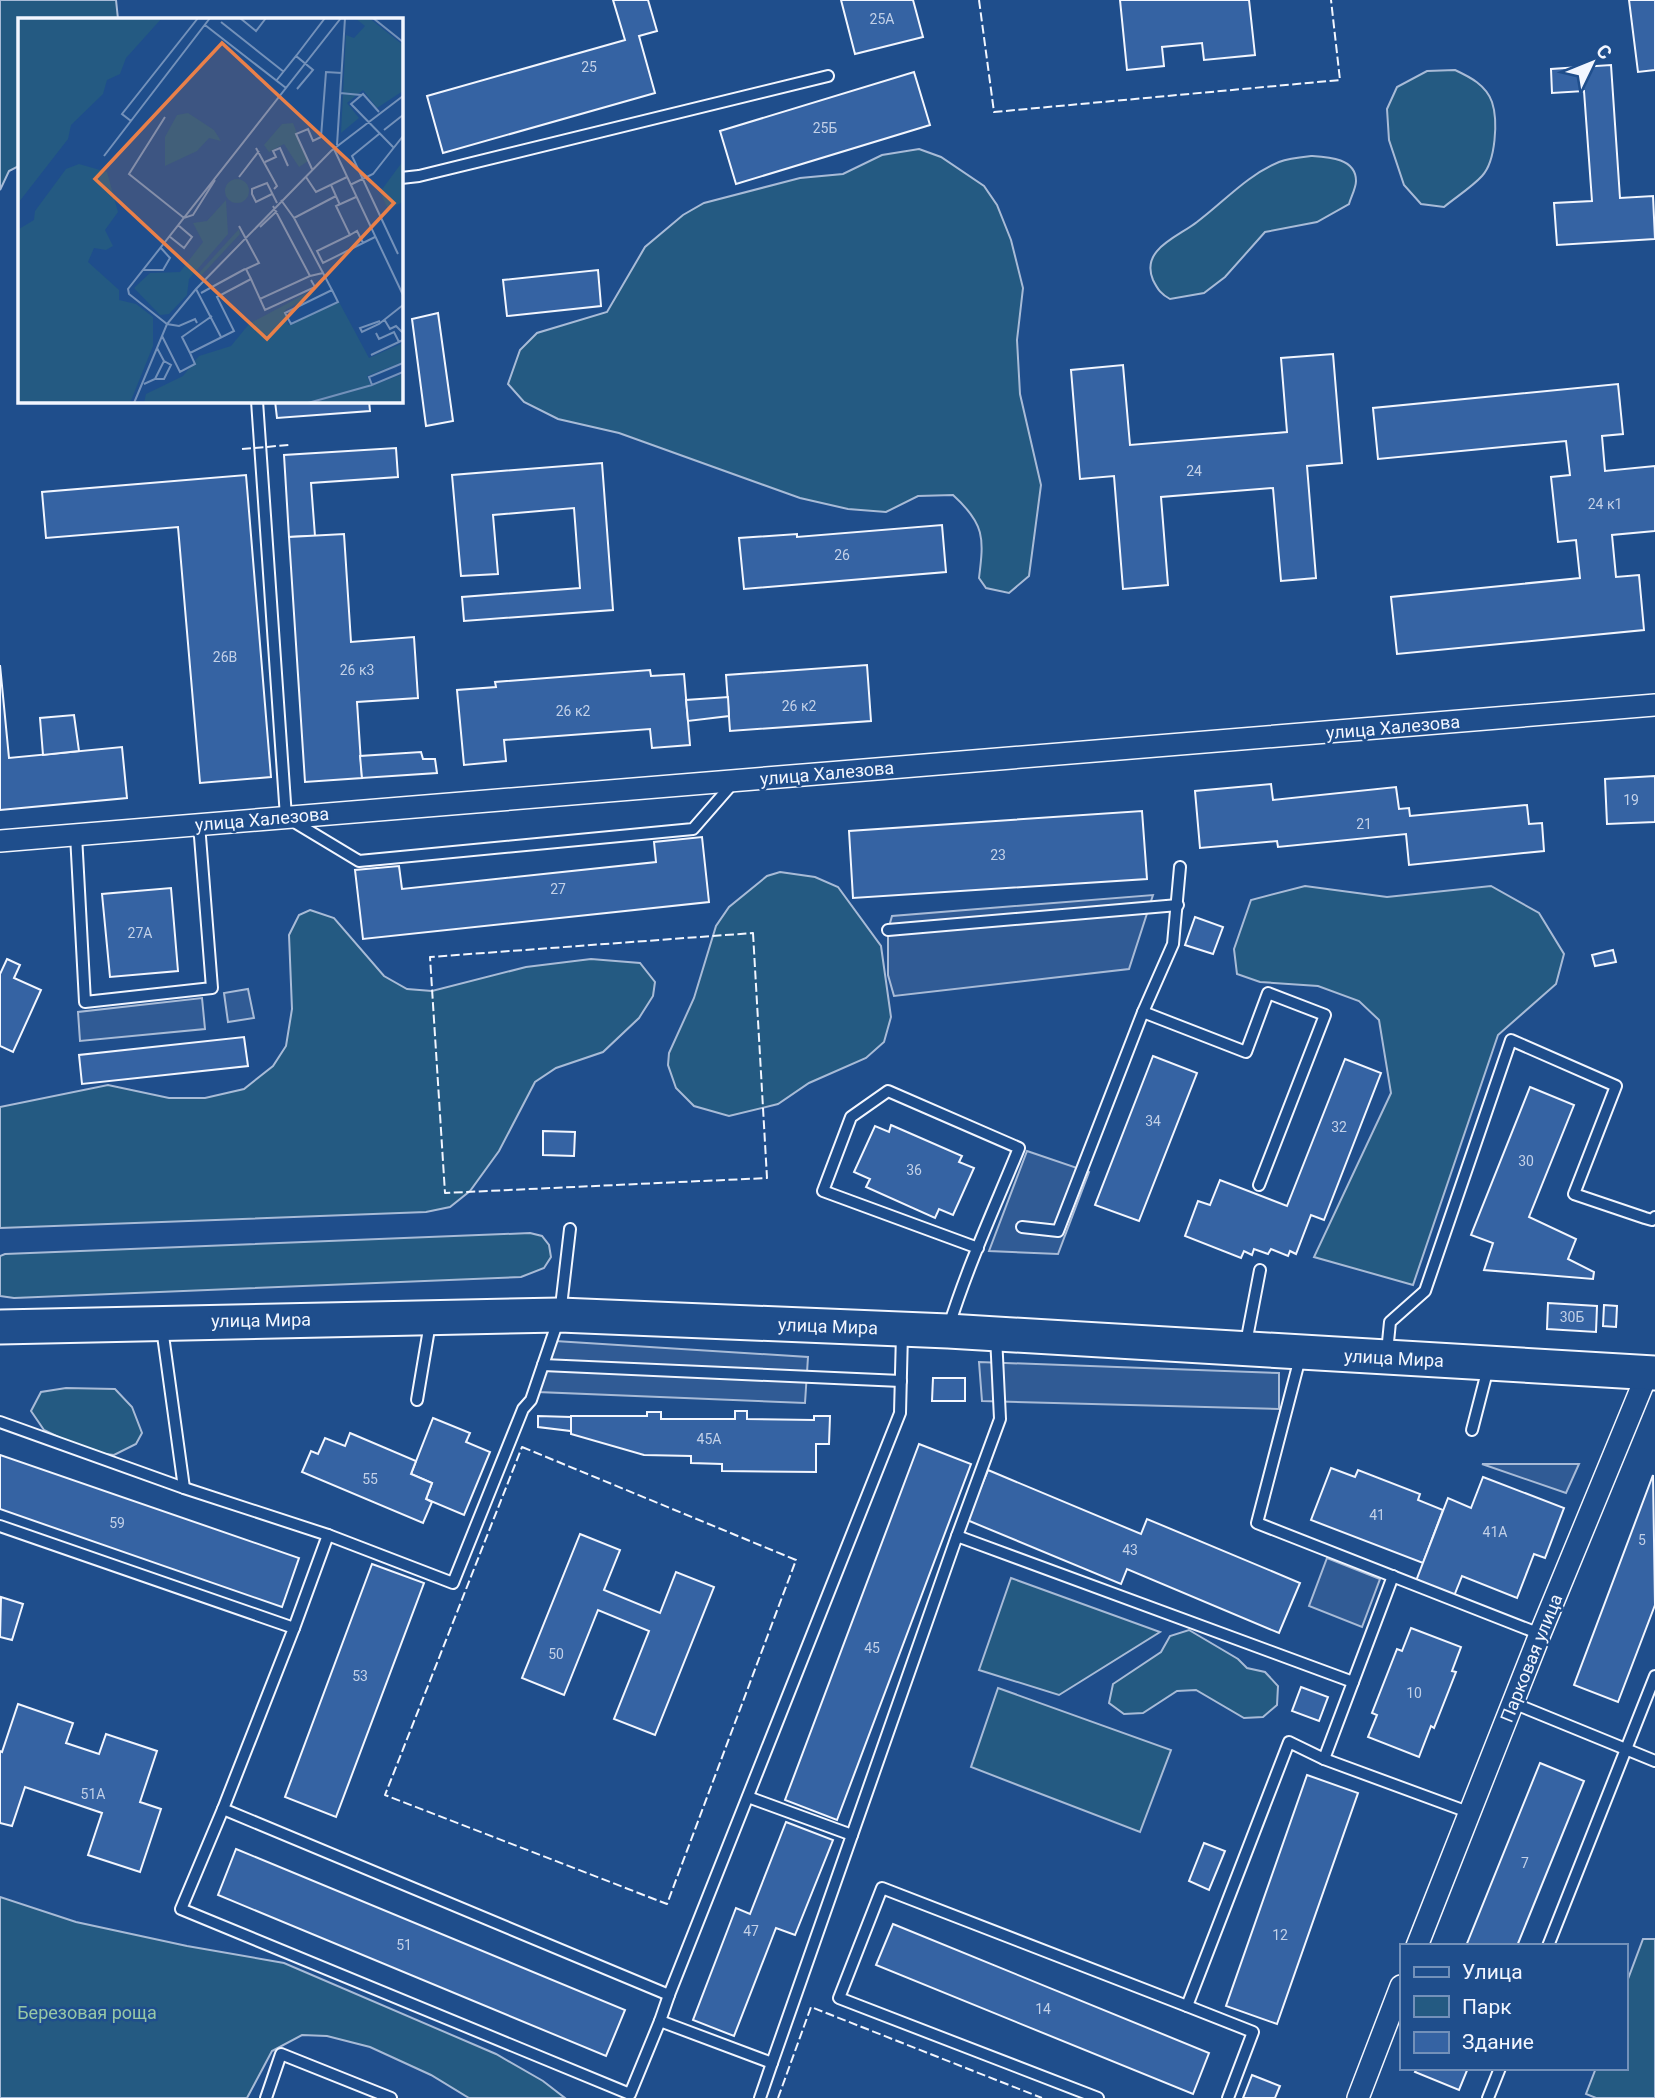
<svg xmlns="http://www.w3.org/2000/svg" width="1655" height="2098" font-family="Roboto,sans-serif">
<style>
.green{fill:#245a82;stroke:#a8bbd7;stroke-width:2}
.parking{fill:#305b95;stroke:#a8bbd7;stroke-width:2}
.building{fill:#3563a3;stroke:#f2f6ff;stroke-width:2}
.lines{fill:none;stroke-linecap:round;stroke-linejoin:round}
.service-casing{stroke:#f2f6ff;stroke-width:14}
.minor-casing{stroke:#f2f6ff;stroke-width:24}
.primary-casing{stroke:#f2f6ff;stroke-width:37}
.service{stroke:#1f4e8c;stroke-width:10}
.minor{stroke:#1f4e8c;stroke-width:21}
.primary{stroke:#1f4e8c;stroke-width:33}
.fence{stroke:#f2f6ff;stroke-width:2;stroke-dasharray:9 3.5;stroke-linecap:butt}
.labels{text-anchor:middle;dominant-baseline:central;stroke-width:5;stroke-linejoin:round;paint-order:stroke}
.number-label{font-size:14px;fill:#c3d1e8}
.street-label{font-size:18px;fill:#f2f6ff;stroke:#1f4e8c}
.park-label{font-size:18px;fill:#97c8a6;stroke:#1f4e8c}
.inset-road{fill:none;stroke:#7391ba;stroke-width:2}
.view{fill:#ea8049;fill-opacity:0.15;stroke:#ea8049;stroke-width:3.5}
.inset-edge{fill:none;stroke:#f2f6ff;stroke-width:3.5}
</style>
<rect width="100%" height="100%" fill="#1f4e8c"/>
<!-- green -->
<g class="green">
<polygon points="0,0 116,0 118,19 19,19 19,166 9,171 0,190"/>
<path d="M 1455,70 C 1470,77 1486,85 1492,102 C 1498,120 1496,161 1482,176 C 1472,187 1456,197 1444,207 L 1421,204 L 1404,185 L 1389,140 L 1387,109 L 1397,87 L 1427,71 Z"/>
<path d="M 919,149 L 941,157 L 984,186 L 997,205 L 1011,240 L 1023,288 L 1017,340 L 1020,394 L 1041,485 L 1029,576 L 1009,593 L 986,588 L 979,578 C 984,538 985,524 953,495 L 918,496 L 886,512 L 848,509 L 800,498 L 619,433 L 558,419 L 524,402 L 508,384 L 520,350 L 537,333 L 607,312 L 645,247 L 683,215 L 704,203 L 800,178 L 843,174 L 882,155 Z"/>
<path d="M 1311,156 C 1328,157 1356,158 1356,181 C 1356,188 1351,197 1349,204 L 1317,222 L 1265,232 L 1225,277 L 1204,293 L 1170,299 C 1161,294 1158,290 1153,280 C 1140,249 1178,237 1197,222 C 1225,201 1246,176 1279,162 C 1289,158 1301,157 1311,156 Z"/>
<polygon points="780,872 815,877 838,887 881,946 891,1017 884,1042 866,1058 809,1083 778,1104 729,1116 694,1106 676,1088 668,1065 669,1053 694,998 716,926 729,907 767,876"/>
<polygon points="1305,886 1387,897 1491,886 1539,913 1564,954 1556,984 1498,1035 1413,1285 1314,1257 1391,1093 1379,1020 1359,1001 1318,986 1260,982 1237,974 1234,949 1251,900"/>
<polygon points="310,910 334,918 384,976 407,989 432,991 526,967 591,959 640,963 655,982 653,996 639,1018 603,1052 556,1068 535,1082 499,1151 470,1191 450,1207 426,1212 0,1228 0,1107 108,1085 169,1098 205,1098 244,1089 273,1066 286,1046 292,1009 289,935 299,915"/>
<polygon points="530,1233 542,1236 549,1245 551,1257 544,1268 521,1277 14,1298 0,1296 0,1256 5,1254"/>
<polygon points="66,1388 115,1389 132,1407 142,1433 136,1444 114,1455 89,1452 44,1430 31,1411 41,1392"/>
<polygon points="1011,1578 1160,1632 1059,1695 979,1670"/>
<polygon points="1189,1630 1238,1659 1247,1668 1265,1672 1278,1686 1277,1705 1263,1717 1244,1718 1196,1690 1177,1691 1143,1713 1124,1714 1109,1703 1113,1684 1161,1652 1170,1636"/>
<polygon points="998,1688 1171,1750 1140,1832 971,1767"/>
<polygon points="0,1897 76,1922 187,1946 284,1963 496,2054 543,2081 565,2098 469,2098 431,2075 370,2047 327,2036 302,2035 272,2051 247,2098 0,2098"/>
<polygon points="1643,1939 1655,1939 1655,2098 1596,2098 1586,2094 1596,2068 1625,2068 1625,1987"/>
</g>
<!-- parking -->
<g class="parking">
<polygon points="1153,895 1129,969 894,996 888,975 888,930 892,916"/>
<polygon points="248,989 254,1018 228,1022 224,993"/>
<polygon points="202,998 205,1029 80,1041 78,1012"/>
<polygon points="1027,1151 1089,1172 1058,1254 989,1251"/>
<polygon points="555,1341 808,1357 805,1403 538,1392"/>
<polygon points="979,1362 1279,1373 1279,1409 982,1401"/>
<polygon points="1482,1464 1579,1464 1566,1493"/>
<polygon points="1327,1558 1380,1579 1362,1627 1309,1606"/>
</g>
<!-- building -->
<g class="building">
<polygon points="613,0 648,0 657,31 639,36 655,93 443,153 427,96 625,40"/>
<polygon points="841,0 913,0 923,37 855,54"/>
<polygon points="1120,0 1249,0 1255,55 1204,60 1202,43 1162,47 1164,66 1127,70"/>
<polygon points="1629,0 1655,0 1655,70 1638,72"/>
<polygon points="1611,65 1620,198 1653,196 1655,239 1557,245 1554,203 1592,201 1584,91 1552,93 1551,69"/>
<polygon points="914,72 930,125 736,184 720,131"/>
<polygon points="598,270 601,306 507,316 503,280"/>
<polygon points="438,313 453,421 426,426 412,319"/>
<polygon points="1333,354 1342,463 1307,466 1316,578 1281,581 1273,488 1161,497 1168,585 1123,589 1114,476 1080,479 1071,370 1123,365 1130,445 1287,432 1281,358"/>
<polygon points="1618,384 1623,434 1602,436 1605,471 1655,466 1655,531 1612,535 1616,577 1639,575 1644,630 1397,654 1391,597 1580,578 1576,540 1558,542 1551,477 1570,475 1566,441 1378,459 1373,408"/>
<polygon points="275,401 369,401 370,411 277,418"/>
<polygon points="396,448 398,477 311,483 315,536 289,537 284,455"/>
<polygon points="602,463 613,610 464,621 462,597 580,588 574,508 493,515 498,574 461,576 452,475"/>
<polygon points="246,475 271,777 200,783 178,527 46,538 42,492"/>
<polygon points="942,525 946,572 744,589 739,538 797,534 797,537"/>
<polygon points="344,534 351,642 414,637 418,698 357,702 362,778 305,782 289,537"/>
<polygon points="0,665 9,758 122,747 127,798 0,810"/>
<polygon points="867,665 871,721 730,731 726,675"/>
<polygon points="650,670 651,676 684,674 690,745 652,748 650,729 504,740 506,761 464,765 457,690 496,687 495,682"/>
<polygon points="728,697 729,716 688,721 686,700"/>
<polygon points="74,715 79,751 43,755 40,718"/>
<polygon points="421,752 423,759 435,759 437,773 362,778 360,756"/>
<polygon points="1655,776 1655,822 1607,824 1605,779"/>
<polygon points="1271,784 1273,800 1396,787 1399,809 1409,808 1410,816 1527,805 1529,824 1542,823 1544,851 1409,865 1406,834 1278,847 1277,841 1200,848 1195,791"/>
<polygon points="1142,811 1147,879 853,898 849,831"/>
<polygon points="702,837 709,902 363,939 355,870 399,866 402,889 656,862 654,842"/>
<polygon points="171,888 178,971 110,977 102,894"/>
<polygon points="1195,917 1223,927 1213,954 1185,945"/>
<polygon points="1613,950 1616,962 1595,966 1592,955"/>
<polygon points="7,959 20,965 14,978 41,990 13,1052 0,1046 0,974"/>
<polygon points="244,1037 248,1066 82,1084 79,1055"/>
<polygon points="1153,1056 1197,1073 1139,1221 1095,1205"/>
<polygon points="1345,1059 1381,1073 1324,1220 1311,1215 1296,1254 1290,1251 1288,1256 1271,1249 1268,1254 1254,1249 1252,1255 1244,1251 1241,1258 1185,1236 1198,1201 1210,1205 1220,1180 1287,1206"/>
<polygon points="1530,1087 1574,1105 1529,1217 1576,1239 1568,1259 1594,1272 1593,1279 1484,1270 1493,1243 1471,1235"/>
<polygon points="891,1125 962,1156 959,1162 974,1168 953,1215 939,1209 935,1218 866,1187 870,1179 854,1172 875,1126 889,1132"/>
<polygon points="543,1131 575,1132 574,1156 543,1155"/>
<polygon points="1548,1303 1597,1306 1596,1332 1547,1329"/>
<polygon points="1604,1305 1617,1306 1616,1327 1603,1326"/>
<polygon points="933,1378 965,1378 965,1401 932,1401"/>
<polygon points="735,1411 747,1411 747,1419 814,1420 814,1416 830,1416 829,1444 816,1444 816,1472 722,1471 722,1464 691,1463 691,1456 644,1455 571,1434 571,1416 647,1416 647,1412 661,1412 661,1419 735,1419"/>
<polygon points="538,1416 571,1417 571,1431 538,1427"/>
<polygon points="433,1418 470,1433 466,1442 490,1452 464,1515 426,1499 432,1483 411,1474"/>
<polygon points="350,1433 416,1461 411,1474 432,1483 426,1499 432,1502 423,1523 302,1472 311,1451 318,1454 325,1438 345,1446"/>
<polygon points="919,1444 971,1464 837,1820 785,1800"/>
<polygon points="0,1455 299,1558 282,1607 0,1509"/>
<polygon points="1331,1468 1355,1477 1358,1470 1420,1494 1418,1500 1443,1510 1423,1563 1311,1520"/>
<polygon points="988,1470 1141,1534 1147,1519 1300,1583 1279,1633 1127,1569 1121,1584 967,1520"/>
<polygon points="1653,1475 1655,1605 1618,1702 1574,1685"/>
<polygon points="1483,1477 1564,1508 1545,1558 1534,1554 1517,1598 1462,1576 1454,1596 1416,1581 1448,1498 1471,1508"/>
<polygon points="580,1534 620,1550 604,1590 660,1613 676,1572 714,1587 655,1735 614,1719 649,1631 598,1610 564,1695 522,1678"/>
<polygon points="372,1564 424,1583 336,1817 285,1797"/>
<polygon points="1,1597 23,1604 12,1640 0,1637"/>
<polygon points="1411,1628 1461,1647 1452,1671 1456,1672 1434,1728 1431,1726 1419,1757 1368,1737 1377,1715 1372,1713 1397,1649 1402,1651"/>
<polygon points="1301,1687 1328,1697 1319,1721 1292,1711"/>
<polygon points="18,1704 73,1723 66,1743 99,1754 106,1734 157,1751 140,1802 161,1809 140,1872 88,1855 102,1813 25,1787 12,1826 0,1823 0,1751 2,1752"/>
<polygon points="1540,1763 1584,1781 1517,1946 1466,1946"/>
<polygon points="1307,1775 1358,1793 1277,2024 1226,2006"/>
<polygon points="786,1822 833,1840 795,1935 776,1928 734,2036 693,2020 736,1908 750,1914"/>
<polygon points="1204,1843 1225,1851 1209,1890 1189,1881"/>
<polygon points="236,1849 625,2010 606,2056 218,1895"/>
<polygon points="893,1924 1209,2053 1193,2094 876,1965"/>
<polygon points="1417,2068 1468,2068 1459,2090 1415,2072"/>
<polygon points="1252,2075 1280,2086 1275,2098 1243,2098"/>
</g>
<g class="lines">
<defs>
<g id="service">
<polyline points="401,178 419,176 828,76"/>
<polyline points="257,401 286,817 359,861 693,829 734,782"/>
<polyline points="76,835 85,1002 212,988 199,824"/>
<polyline points="888,930 1178,905"/>
<polyline points="1143,1012 1246,1052 1268,993 1325,1015 1259,1185"/>
<polyline points="1022,1227 1058,1231 1143,1012 1173,944 1180,867"/>
<path d="M 949,1326 C 968,1265 995,1207 1019,1148 L 888,1091 L 851,1117 L 823,1191 L 978,1248"/>
<polyline points="162,1328 184,1488"/>
<polyline points="1246,1343 1260,1270"/>
<polyline points="1387,1352 1390,1322 1425,1291 1511,1040 1616,1086 1574,1194 1645,1218 1652,1220 1655,1217"/>
<polyline points="1301,1354 1257,1523 1540,1634"/>
<polyline points="543,1365 901,1381"/>
<polyline points="417,1400 430,1323"/>
<polyline points="0,1422 184,1488 328,1535"/>
<polyline points="1472,1430 1488,1368"/>
<polyline points="0,1526 294,1628 223,1809 669,1995 900,1413 902,1333"/>
<polyline points="957,1536 1000,1419 996,1336"/>
<polyline points="294,1628 328,1535 453,1583 523,1409 531,1400 560,1315 570,1229"/>
<polyline points="1513,1703 1655,1761"/>
<polyline points="1324,1759 1393,1576"/>
<polyline points="748,1797 852,1835"/>
<polyline points="223,1809 181,1909 630,2094 660,2021"/>
<polyline points="1548,1946 1655,1676"/>
<polyline points="669,1995 660,2021 772,2063 760,2098"/>
<polyline points="1187,2006 1253,2032 1228,2098"/>
<polyline points="772,2063 957,1536 1353,1682"/>
<polyline points="266,2098 281,2054 391,2098"/>
<polyline points="1098,2098 839,1998 882,1888 1187,2006 1289,1742 1324,1759 1468,1812"/>
<polyline points="1488,2098 1500,2068"/>
</g>
<g id="minor">
<polyline points="0,841 1655,705"/>
<polyline points="1417,1946 1540,1634 1648,1372"/>
<polyline points="1358,2098 1401,1986"/>
</g>
<polyline id="primary" points="0,1327 560,1315 948,1331 1655,1373"/>
</defs>
<!-- service casing -->
<use href="#service" class="service-casing"/>
<!-- minor casing -->
<use href="#minor" class="minor-casing"/>
<!-- primary casing -->
<use href="#primary" class="primary-casing"/>
<!-- service -->
<use href="#service" class="service"/>
<!-- minor -->
<use href="#minor" class="minor"/>
<!-- primary -->
<use href="#primary" class="primary"/>
<!-- fence -->
<g class="fence">
<polyline points="979,0 994,112 1340,80 1331,0"/>
<polyline points="242,449 289,445"/>
<polygon points="753,933 767,1178 445,1193 430,957"/>
<polygon points="522,1447 796,1560 667,1904 385,1795"/>
<polyline points="778,2098 811,2007 1042,2098"/>
</g>
</g>
<g class="labels">
<!-- number labels -->
<g class="number-label">
<text x="882" y="19">25А</text>
<text x="589" y="67">25</text>
<text x="825" y="128">25Б</text>
<text x="1194" y="471">24</text>
<text x="1605" y="504">24 к1</text>
<text x="842" y="555">26</text>
<text x="225" y="657">26В</text>
<text x="357" y="670">26 к3</text>
<text x="799" y="706">26 к2</text>
<text x="573" y="711">26 к2</text>
<text x="1631" y="800">19</text>
<text x="1364" y="824">21</text>
<text x="998" y="855">23</text>
<text x="558" y="889">27</text>
<text x="140" y="933">27А</text>
<text x="1153" y="1121">34</text>
<text x="1339" y="1127">32</text>
<text x="1526" y="1161">30</text>
<text x="914" y="1170">36</text>
<text x="1572" y="1317">30Б</text>
<text x="709" y="1439">45А</text>
<text x="370" y="1479">55</text>
<text x="1377" y="1515">41</text>
<text x="117" y="1523">59</text>
<text x="1495" y="1532">41А</text>
<text x="1642" y="1540">5</text>
<text x="1130" y="1550">43</text>
<text x="872" y="1648">45</text>
<text x="556" y="1654">50</text>
<text x="360" y="1676">53</text>
<text x="1414" y="1693">10</text>
<text x="93" y="1794">51А</text>
<text x="1525" y="1863">7</text>
<text x="751" y="1931">47</text>
<text x="1280" y="1935">12</text>
<text x="404" y="1945">51</text>
<text x="1043" y="2009">14</text>
</g>
<!-- street labels -->
<g class="street-label">
<text transform="translate(1393 727) rotate(-5)">улица Халезова</text>
<text transform="translate(827 773) rotate(-5)">улица Халезова</text>
<text transform="translate(262 819) rotate(-5)">улица Халезова</text>
<text transform="translate(261 1320) rotate(-1)">улица Мира</text>
<text transform="translate(828 1326) rotate(2)">улица Мира</text>
<text transform="translate(1394 1358) rotate(3)">улица Мира</text>
<text transform="translate(1531 1658) rotate(-68)">Парковая улица</text>
</g>
<!-- park labels -->
<g class="park-label">
<text x="87" y="2012">Березовая роща</text>
</g>
</g>
<!-- overview -->
<g transform="translate(18 18)">
<rect width="385" height="385" fill="#1f4e8c"/>
<path d="M 0,0 L 144,0 L 108,40 L 102,56 L 89,62 L 85,76 L 53,107 L 50,121 L 1,184 ZM 337,0 L 351,0 L 385,27 L 385,73 L 359,90 L 345,72 L 329,85 L 341,100 L 323,115 L 328,17 L 336,20 L 347,8 ZM 170,95 L 196,112 L 203,123 L 191,120 L 179,133 L 147,148 L 147,119 L 159,97 ZM 275,105 L 290,143 L 281,149 L 266,126 L 251,134 L 246,127 L 264,106 ZM 385,143 L 385,184 L 370,191 L 362,174 ZM 61,146 L 89,154 L 100,194 L 87,212 L 95,228 L 88,232 L 76,230 L 70,244 L 101,272 L 101,282 L 118,286 L 135,299 L 135,328 L 112,385 L 0,385 L 1,211 L 16,202 L 17,193 L 48,151 ZM207 173a12 12 0 1 1 24 0a12 12 0 1 1-24 0ZM 208,182 L 210,216 L 171,261 L 169,277 L 151,296 L 142,297 L 116,270 L 132,255 L 162,254 L 185,224 L 175,205 L 189,203 ZM 221,211 L 222,216 L 180,261 L 180,256 ZM 289,275 L 296,276 L 267,292 L 270,307 L 321,284 L 351,340 L 385,325 L 385,344 L 349,358 L 353,368 L 385,356 L 385,385 L 126,385 L 128,376 L 165,358 L 181,338 L 213,328 L 231,306 Z" fill="#245a82"/>
<path class="inset-road" d="M 222,0 L 238,13 L 248,0M 355,0 L 385,24M 203,4 L 266,54M 187,7 L 268,70M 278,38 L 307,0M 258,63 L 278,38 L 295,52 L 279,71M 322,75 L 343,77M 361,94 L 345,76 L 333,86 L 376,130M 147,99 L 111,156 L 166,200 L 175,197 L 197,162M 113,103 L 104,96 L 180,0M 366,112 L 385,97M 361,116 L 334,138 L 380,236M 319,127 L 327,0M 238,130 L 259,168 L 256,171M 316,131 L 385,277M 86,138 L 192,0M 247,144 L 258,139 L 255,133 L 262,130 L 270,148M 294,151 L 278,116 L 290,111 L 295,123 L 303,119 L 308,54 L 324,55M 221,159 L 241,133M 288,159 L 298,174 L 329,159M 313,167 L 322,187M 332,167 L 355,156 L 385,118M 254,176 L 238,184 L 234,176 L 234,171 L 249,165 L 259,185M 338,179 L 318,188 L 332,217 L 299,233 L 305,245 L 357,219M 263,182 L 276,200M 221,208 L 241,245 L 228,251 L 233,261M 242,209 L 259,193M 332,217 L 339,213 L 345,225M 151,218 L 166,230 L 174,219 L 160,207M 125,252 L 145,252 L 152,240 L 143,230M 305,255 L 276,200 L 318,178M 292,258 L 305,255 L 314,272 L 267,295 L 273,306 L 320,284 L 314,272M 178,271 L 203,319M 183,275 L 227,251M 242,281 L 247,292 L 297,269 L 293,262M 366,301 L 372,311 L 378,308 L 385,315M 362,303 L 342,310 L 344,314 L 361,306 L 385,287M 179,305 L 177,301 L 161,308 L 149,306 L 111,276 L 110,271 L 323,0M 358,315 L 361,321 L 376,314 L 381,324M 144,318 L 162,354 L 177,346 L 172,335 L 216,313 L 199,279 L 233,261 L 242,281 L 292,258 L 255,188M 172,335 L 164,319 L 194,298M 353,337 L 385,322M 385,345 L 351,359 L 354,367 L 385,354M 137,361 L 146,361 L 153,347 L 146,343M 126,366 L 137,361 L 146,343 L 139,330M 116,385 L 149,306 L 178,271 L 313,133 L 385,78M 290,385 L 354,367"/>
<path class="view" d="M 204,25 L 376,185 L 249,321 L 77,161 Z"/>
<rect width="385" height="385" class="inset-edge"/>
</g>
<!-- legend -->
<rect x="1400" y="1944" width="228" height="126" fill="#1f4e8c" stroke="#7391ba" stroke-width="2"/>
<rect x="1414" y="1967" width="35" height="10" fill="#1f4e8c" stroke="#7391ba" stroke-width="2"/>
<text x="1462" y="1979" font-size="21" fill="#f2f6ff">Улица</text>
<rect x="1414" y="1996" width="35" height="21" fill="#245a82" stroke="#7391ba" stroke-width="2"/>
<text x="1462" y="2014" font-size="21" fill="#f2f6ff">Парк</text>
<rect x="1414" y="2032" width="35" height="21" fill="#3563a3" stroke="#7391ba" stroke-width="2"/>
<text x="1462" y="2049" font-size="21" fill="#f2f6ff">Здание</text>
<!-- north arrow -->
<g transform="translate(1592 63) rotate(47)" stroke="#1f4e8c" stroke-width="5" paint-order="stroke">
<path d="M0-5L12 26L0 18L-12 26Z" fill="#f2f6ff"/>
<text y="-10" font-size="19" font-weight="bold" text-anchor="middle" fill="#f2f6ff">С</text>
</g>
</svg>
